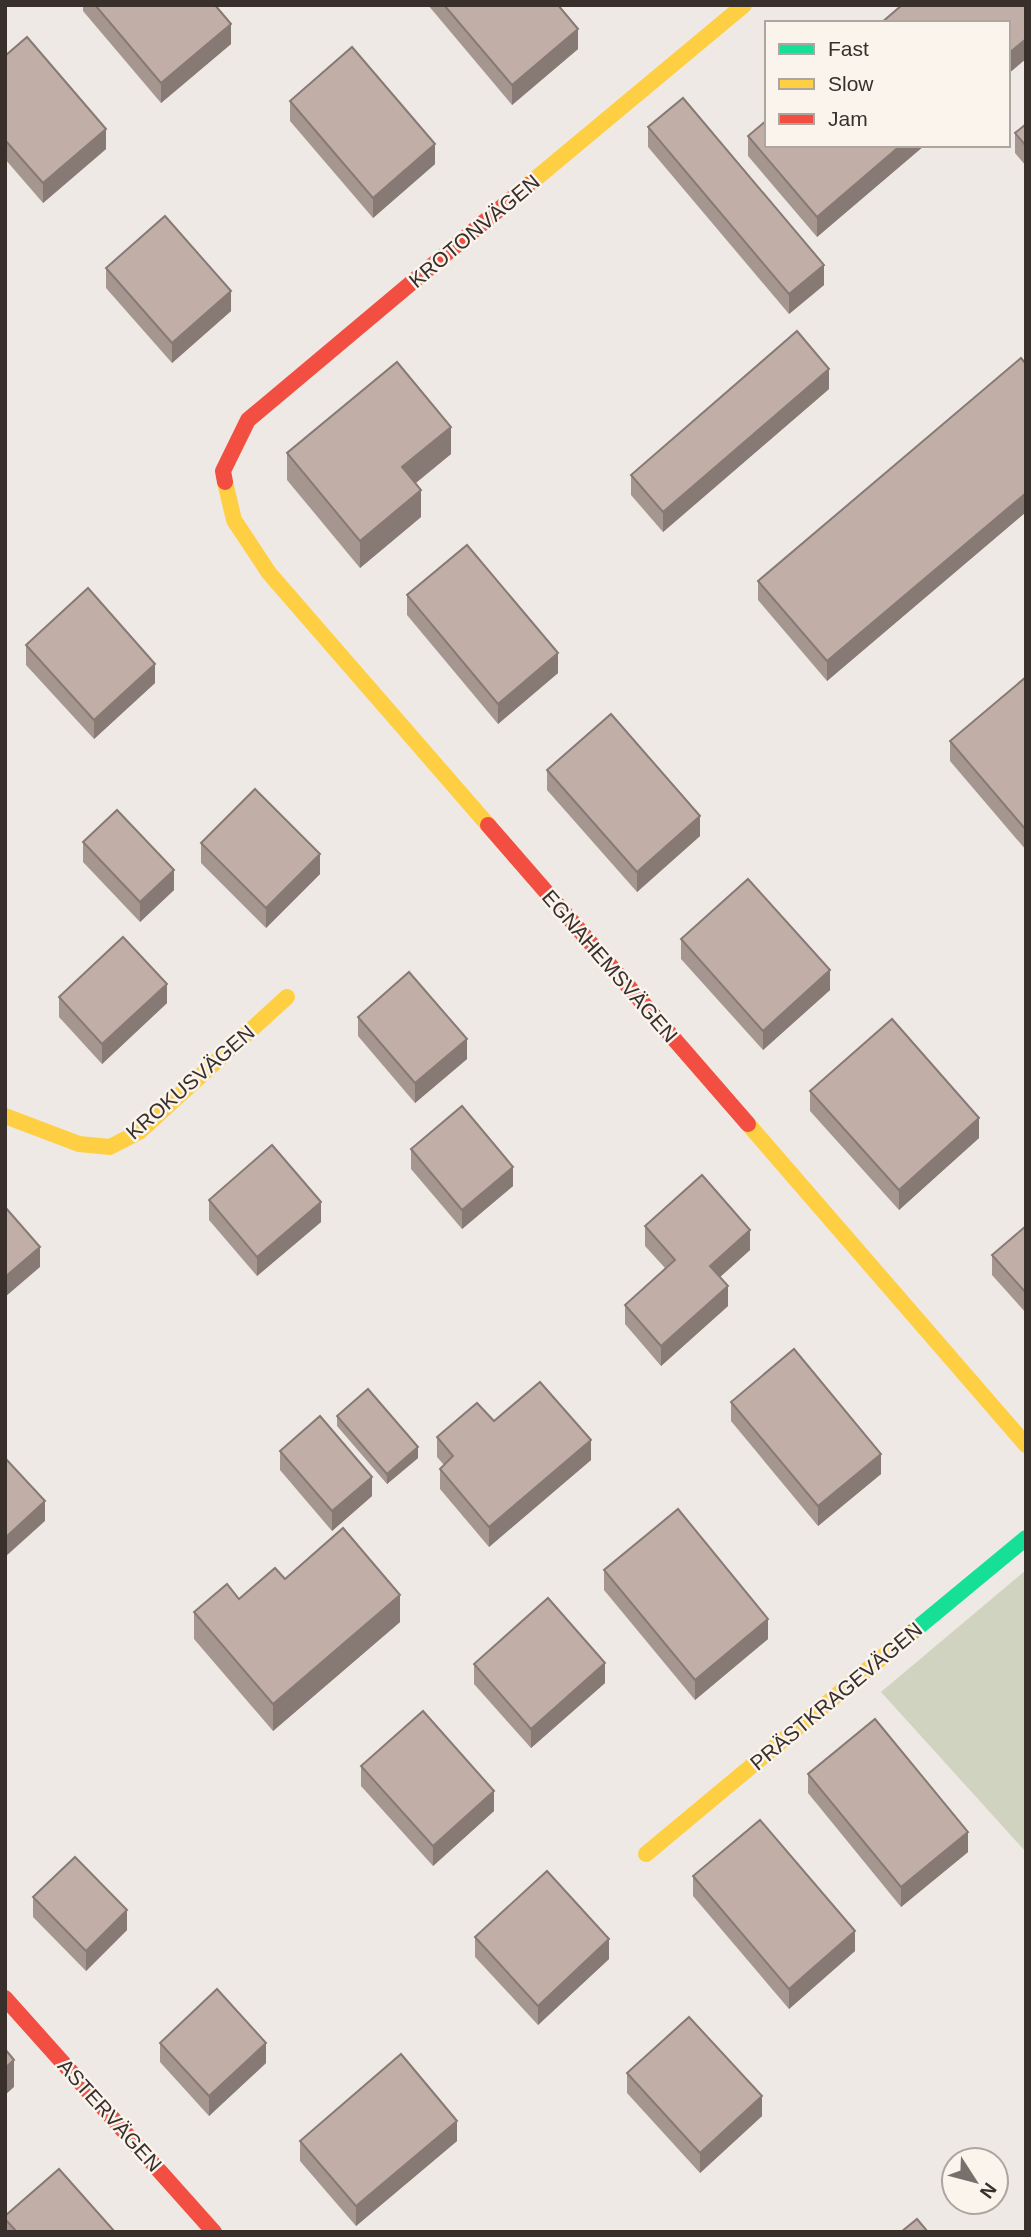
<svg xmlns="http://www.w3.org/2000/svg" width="1031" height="2237" font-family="Helvetica,sans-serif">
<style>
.green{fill:#d0d3bf}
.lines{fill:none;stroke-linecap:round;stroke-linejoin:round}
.fast{stroke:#16e098;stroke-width:16}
.slow{stroke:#ffcf43;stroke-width:16}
.jam{stroke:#f24e42;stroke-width:16}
.wall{fill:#a69690}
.shaded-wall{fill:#877a75}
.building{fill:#c1aea7;stroke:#877a75;stroke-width:2}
.labels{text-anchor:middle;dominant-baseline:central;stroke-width:5;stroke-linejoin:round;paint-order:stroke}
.street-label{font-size:21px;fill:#392f2b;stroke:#faf4ed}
</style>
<rect width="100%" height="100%" fill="#eee9e4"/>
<!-- green -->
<polygon class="green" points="1026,1570 1026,1852 881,1692"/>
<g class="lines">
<!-- fast -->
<polyline class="fast" points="910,1634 1026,1538"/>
<!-- slow -->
<g class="slow">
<polyline points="528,185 744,5"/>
<polyline points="225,482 234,520 269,573 488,825"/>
<polyline points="5,1116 79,1144 110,1147 139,1132 287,997"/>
<polyline points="748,1124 1026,1445"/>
<polyline points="646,1854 910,1634"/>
</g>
<!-- jam -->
<g class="jam">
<polyline points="225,482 223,471 248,420 528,185"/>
<polyline points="488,825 748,1124"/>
<polyline points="5,1998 214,2232"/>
</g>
</g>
<!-- wall -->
<g class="wall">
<polygon points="83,5 215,5 231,44 161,103 83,11"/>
<polygon points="428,5 558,5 578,49 512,105"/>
<polygon points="5,56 106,149 43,203 5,159"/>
<polygon points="290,101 435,164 373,218 290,121"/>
<polygon points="1026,124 1026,166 1015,153 1015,133"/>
<polygon points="648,127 824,285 789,314 648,147"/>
<polygon points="748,136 925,145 817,237 748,156"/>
<polygon points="106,268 231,311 172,363 106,288"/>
<polygon points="1026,364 1026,512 827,681 758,600 758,581"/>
<polygon points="829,389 663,532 631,495 631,475"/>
<polygon points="287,453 451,454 416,483 421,517 360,568 287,480"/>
<polygon points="407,595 558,673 498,724 407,615"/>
<polygon points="26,645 155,683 94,739 26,665"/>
<polygon points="1026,677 1026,850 950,761 950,741"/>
<polygon points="547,770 700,836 637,892 547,790"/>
<polygon points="83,842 174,890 140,922 83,862"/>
<polygon points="201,843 320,874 266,928 201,863"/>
<polygon points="681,939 830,990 763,1050 681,959"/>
<polygon points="59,997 167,1003 102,1064 59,1017"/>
<polygon points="358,1017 467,1059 415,1103 358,1036"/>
<polygon points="810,1091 979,1138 899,1210 810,1111"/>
<polygon points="411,1149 513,1186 462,1229 411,1169"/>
<polygon points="209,1200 321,1222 257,1276 209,1220"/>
<polygon points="645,1226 750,1250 720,1277 728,1306 661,1366 625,1324 625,1305 665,1268 645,1246"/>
<polygon points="1026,1226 1026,1313 992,1275 992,1255"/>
<polygon points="731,1402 881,1474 818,1526 731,1421"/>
<polygon points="337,1416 418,1458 387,1484 337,1426"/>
<polygon points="494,1421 591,1460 489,1547 440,1489 440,1469 444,1465 437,1457 437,1437"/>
<polygon points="280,1451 372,1496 332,1531 280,1470"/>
<polygon points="604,1570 768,1639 695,1700 604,1590"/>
<polygon points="285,1579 400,1622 273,1731 194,1639 194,1612 239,1599"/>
<polygon points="474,1664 605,1683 531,1748 474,1684"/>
<polygon points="361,1766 494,1811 433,1866 361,1786"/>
<polygon points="808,1774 968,1852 901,1907 808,1793"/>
<polygon points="693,1876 855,1951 789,2009 693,1896"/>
<polygon points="33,1897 127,1930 86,1971 33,1917"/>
<polygon points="475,1937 609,1959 538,2025 475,1957"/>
<polygon points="160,2043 266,2063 209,2116 160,2062"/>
<polygon points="627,2073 762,2116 700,2173 627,2093"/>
<polygon points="300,2141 457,2141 356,2226 300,2161"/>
<polygon points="5,2216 115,2232 5,2232"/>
</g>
<!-- shaded-wall -->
<g class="shaded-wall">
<polygon points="231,24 231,44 161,103 161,83"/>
<polygon points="578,29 578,49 512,105 512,85"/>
<polygon points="1026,39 1026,59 1008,74 1008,54"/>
<polygon points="106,129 106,149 43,203 43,183"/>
<polygon points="435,144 435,164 373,218 373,198"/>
<polygon points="901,145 925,145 817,237 817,217"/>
<polygon points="824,265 824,285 789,314 789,294"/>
<polygon points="231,291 231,311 172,363 172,343"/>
<polygon points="829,369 829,389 663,532 663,512"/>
<polygon points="451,427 451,454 402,494 402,467"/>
<polygon points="421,490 421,517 360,568 360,541"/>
<polygon points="1026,493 1026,512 827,681 827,661"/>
<polygon points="558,653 558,673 498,724 498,704"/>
<polygon points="155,664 155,683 94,739 94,720"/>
<polygon points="700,816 700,836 637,892 637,872"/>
<polygon points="320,854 320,874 266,928 266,908"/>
<polygon points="174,870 174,890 140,922 140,902"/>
<polygon points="830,970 830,990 763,1050 763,1031"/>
<polygon points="167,984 167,1003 102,1064 102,1044"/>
<polygon points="467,1039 467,1059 415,1103 415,1083"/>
<polygon points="979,1118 979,1138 899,1210 899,1190"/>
<polygon points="513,1167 513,1186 462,1229 462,1210"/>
<polygon points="321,1202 321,1222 257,1276 257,1257"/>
<polygon points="750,1230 750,1250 710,1286 710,1266"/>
<polygon points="40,1247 40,1267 5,1297 5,1277"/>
<polygon points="728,1286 728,1306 661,1366 661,1346"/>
<polygon points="591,1440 591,1460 489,1547 489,1527"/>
<polygon points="418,1447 418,1458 387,1484 387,1474"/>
<polygon points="881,1454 881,1474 818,1526 818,1506"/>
<polygon points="372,1477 372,1496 332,1531 332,1511"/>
<polygon points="45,1501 45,1521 5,1557 5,1538"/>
<polygon points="400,1595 400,1622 273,1731 273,1704"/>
<polygon points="768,1619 768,1639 695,1700 695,1680"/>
<polygon points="605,1663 605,1683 531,1748 531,1729"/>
<polygon points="494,1791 494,1811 433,1866 433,1846"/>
<polygon points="968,1832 968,1852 901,1907 901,1887"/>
<polygon points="127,1910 127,1930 86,1971 86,1951"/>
<polygon points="855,1931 855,1951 789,2009 789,1989"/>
<polygon points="609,1939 609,1959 538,2025 538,2006"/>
<polygon points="266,2043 266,2063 209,2116 209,2096"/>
<polygon points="14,2060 14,2087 5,2095 5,2068"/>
<polygon points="762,2096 762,2116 700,2173 700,2153"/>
<polygon points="457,2121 457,2141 356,2226 356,2206"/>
</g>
<!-- building -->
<g class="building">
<polygon points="95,5 215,5 231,24 161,83"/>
<polygon points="444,5 558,5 578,29 512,85"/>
<polygon points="902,5 1026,5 1026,39 1008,54 1008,23 881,23"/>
<polygon points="27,37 106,129 43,183 5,140 5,56"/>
<polygon points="352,47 435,144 373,198 290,101"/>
<polygon points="683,98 824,265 789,294 648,127"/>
<polygon points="767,120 767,145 901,145 817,217 748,136"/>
<polygon points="1026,124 1026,146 1015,133"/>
<polygon points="165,216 231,291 172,343 106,268"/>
<polygon points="797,331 829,369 663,512 631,475"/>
<polygon points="1021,358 1026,364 1026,493 827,661 758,581"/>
<polygon points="397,362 451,427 402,467 421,490 360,541 287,453"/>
<polygon points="467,545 558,653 498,704 407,595"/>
<polygon points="88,588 155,664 94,720 26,645"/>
<polygon points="1026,677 1026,830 950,741"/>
<polygon points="611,714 700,816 637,872 547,770"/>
<polygon points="255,789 320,854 266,908 201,843"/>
<polygon points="117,810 174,870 140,902 83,842"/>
<polygon points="748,879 830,970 763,1031 681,939"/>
<polygon points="123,937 167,984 102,1044 59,997"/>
<polygon points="409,972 467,1039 415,1083 358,1017"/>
<polygon points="892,1019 979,1118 899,1190 810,1091"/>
<polygon points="462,1106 513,1167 462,1210 411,1149"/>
<polygon points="272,1145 321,1202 257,1257 209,1200"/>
<polygon points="702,1175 750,1230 710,1266 728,1286 661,1346 625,1305 675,1260 645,1226"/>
<polygon points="5,1207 40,1247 5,1277"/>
<polygon points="1026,1226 1026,1293 992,1255"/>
<polygon points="794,1349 881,1454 818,1506 731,1402"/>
<polygon points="540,1382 591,1440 489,1527 440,1469 453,1456 437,1437 477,1403 494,1421"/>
<polygon points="368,1389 418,1447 387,1474 337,1416"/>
<polygon points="320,1416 372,1477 332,1511 280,1451"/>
<polygon points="5,1458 45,1501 5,1538"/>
<polygon points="678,1509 768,1619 695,1680 604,1570"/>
<polygon points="343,1528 400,1595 273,1704 194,1612 227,1584 239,1599 275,1568 285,1579"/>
<polygon points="548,1598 605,1663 531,1729 474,1664"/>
<polygon points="423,1711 494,1791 433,1846 361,1766"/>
<polygon points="875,1719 968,1832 901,1887 808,1774"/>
<polygon points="760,1820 855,1931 789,1989 693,1876"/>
<polygon points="75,1857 127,1910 86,1951 33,1897"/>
<polygon points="547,1871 609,1939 538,2006 475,1937"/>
<polygon points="217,1989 266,2043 209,2096 160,2043"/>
<polygon points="689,2017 762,2096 700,2153 627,2073"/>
<polygon points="5,2049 14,2060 5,2068"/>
<polygon points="401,2054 457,2121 356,2206 300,2141"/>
<polygon points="59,2169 115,2232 17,2232 5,2219 5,2216"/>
<polygon points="917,2219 928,2232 901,2232"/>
</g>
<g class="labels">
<!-- street labels -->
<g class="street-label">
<text transform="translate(474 231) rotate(-40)">KROTONVÄGEN</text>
<text transform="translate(610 966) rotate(49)">EGNAHEMSVÄGEN</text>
<text transform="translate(190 1082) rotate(-41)">KROKUSVÄGEN</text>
<text transform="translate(836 1696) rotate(-40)">PRÄSTKRAGEVÄGEN</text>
<text transform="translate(110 2115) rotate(48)">ASTERVÄGEN</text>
</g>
</g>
<!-- border -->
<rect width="1031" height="2237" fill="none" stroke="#392f2b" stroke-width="14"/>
<!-- legend -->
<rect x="765" y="21" width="245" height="126" fill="#faf4ed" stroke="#ada59f" stroke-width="2"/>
<rect x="779" y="44" width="35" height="10" fill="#16e098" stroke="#ada59f" stroke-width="2"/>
<text x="828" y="56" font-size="21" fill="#392f2b">Fast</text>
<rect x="779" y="79" width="35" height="10" fill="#ffcf43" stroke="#ada59f" stroke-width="2"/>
<text x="828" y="91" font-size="21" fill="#392f2b">Slow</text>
<rect x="779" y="114" width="35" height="10" fill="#f24e42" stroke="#ada59f" stroke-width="2"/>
<text x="828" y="126" font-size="21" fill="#392f2b">Jam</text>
<!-- north arrow -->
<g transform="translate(975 2181) rotate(126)"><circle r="33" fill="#faf4ed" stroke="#ada59f" stroke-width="2"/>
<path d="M0-5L12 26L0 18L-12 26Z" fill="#78706c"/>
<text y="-10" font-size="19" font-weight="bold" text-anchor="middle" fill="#392f2b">N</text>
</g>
</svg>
